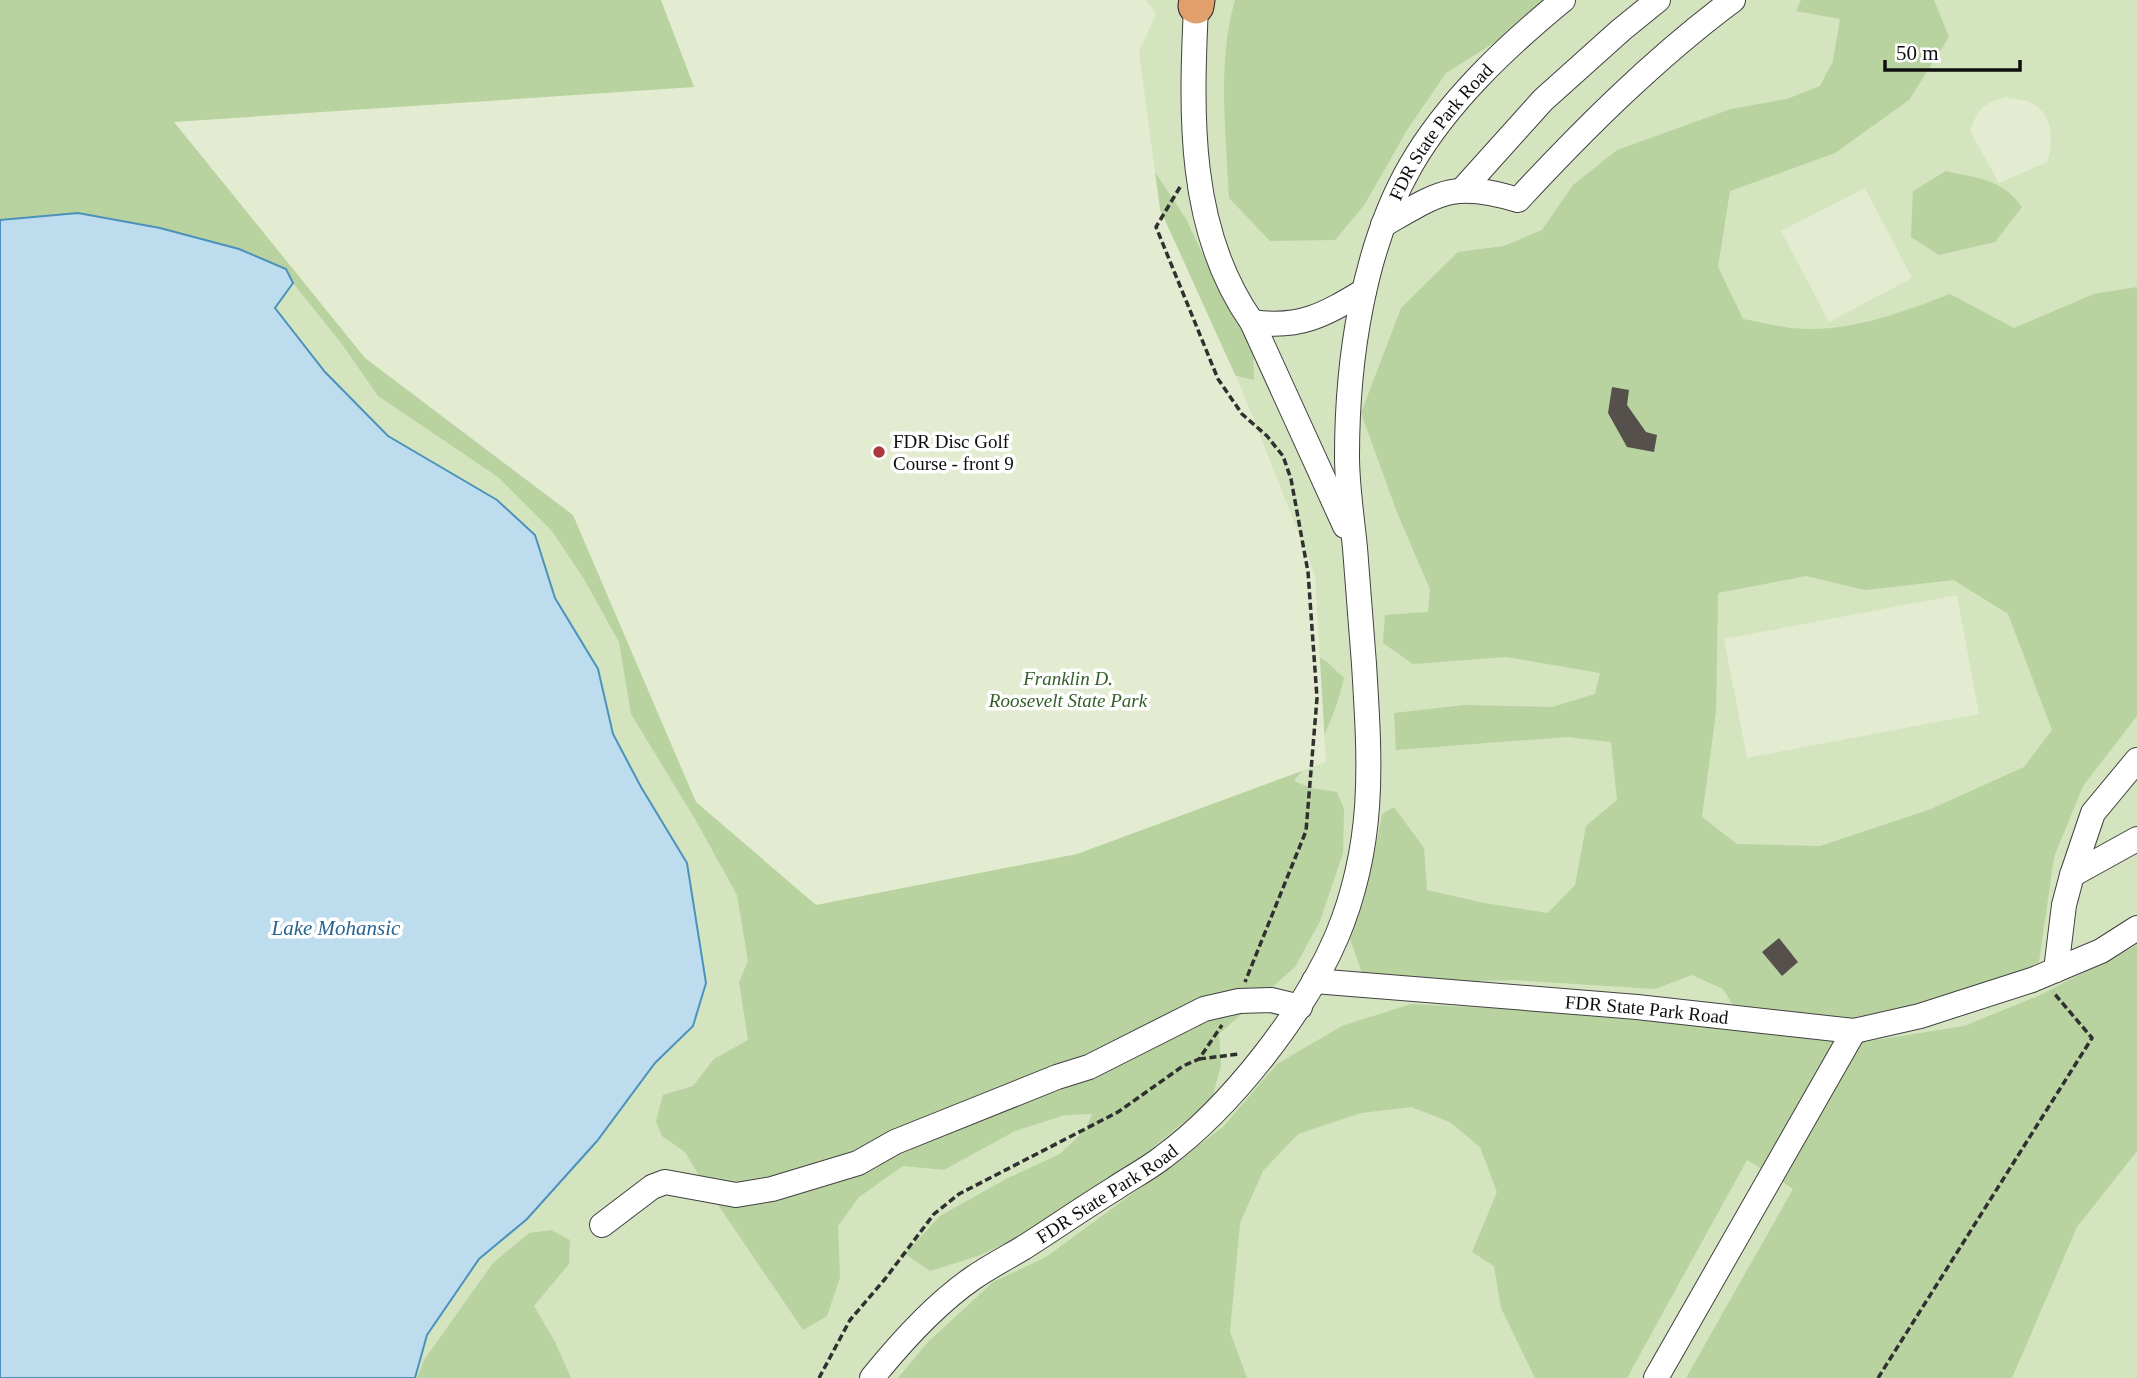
<svg xmlns="http://www.w3.org/2000/svg" width="2137" height="1378" font-family="Georgia,serif">
<style>
.green{fill:#d3e4bf}
.forest{fill:#b8d2a0;fill-rule:evenodd}
.pitch{fill:#e3ecd0}
.water{fill:#bdddee;stroke:#4d92bc;stroke-width:2}
.building{fill:#56504c}
.lines{fill:none;stroke-linecap:round;stroke-linejoin:round}
.minor-casing{stroke:#414141;stroke-width:26}
.highway-casing{stroke:#1f1f1f;stroke-width:37}
.path{stroke:#303030;stroke-width:3.5;stroke-dasharray:7 3.5;stroke-linecap:butt}
.minor{stroke:#fff;stroke-width:24}
.highway{stroke:#e19f6c;stroke-width:35}
.poi-dot{fill:#ad3840;stroke:#fff;stroke-width:2.5}
.labels{text-anchor:middle;dominant-baseline:central;stroke-width:7;stroke-linejoin:round;paint-order:stroke}
.street-label{font-size:19px;fill:#0e0e0e;stroke:#fff}
.poi-label{font-size:19px;fill:#0e0e0e;stroke:#fff;text-anchor:start}
.park-label{font-size:19px;font-style:italic;fill:#335e27;stroke:#fff}
.water-label{font-size:21px;font-style:italic;fill:#286490;stroke:#fff}
</style>
<rect width="100%" height="100%" fill="#fdfbf2"/>
<!-- green -->
<polygon class="green" points="645,0 2137,0 2137,1378 0,1378 0,123"/>
<!-- forest -->
<g class="forest">
<path d="M 0,0 L 1114,0 L 1155,172 L 1186,219 L 1220,291 L 1253,349 L 1254,380 L 1211,370 L 1320,658 L 1327,662 L 1344,678 C 1335,717 1319,751 1294,781 L 1311,788 L 1337,792 L 1344,809 L 1343,853 L 1320,921 L 1295,967 L 1219,1034 L 1221,1065 L 1212,1099 L 1130,1166 L 1035,1229 L 978,1256 L 930,1271 L 905,1254 L 940,1216 L 1008,1178 L 1060,1154 L 1086,1129 L 1092,1114 L 1065,1115 L 1015,1131 L 944,1170 L 903,1166 L 859,1197 L 838,1226 L 840,1277 L 827,1316 L 803,1330 L 708,1190 L 685,1152 L 662,1136 L 656,1121 L 663,1095 L 693,1086 L 714,1059 L 748,1040 L 739,982 L 748,961 L 737,895 L 695,819 L 631,714 L 619,642 L 584,579 L 552,531 L 498,477 L 378,396 L 342,344 L 293,283 L 286,269 L 239,249 L 160,228 L 78,213 L 0,220 Z"/>
<path d="M 1235,0 L 1549,0 L 1508,34 L 1446,73 L 1407,130 L 1365,204 L 1335,240 L 1270,241 L 1229,198 C 1226,133 1217,63 1235,0 Z"/>
<path d="M 1801,0 L 1934,0 L 1949,37 L 1909,100 L 1835,153 L 1730,191 L 1718,267 L 1743,319 C 1759,322 1775,326 1791,328 C 1846,334 1900,313 1950,294 L 2014,328 L 2094,294 L 2137,287 L 2137,716 L 2083,786 L 2054,857 L 2039,962 C 1981,991 1895,1019 1829,1020 C 1799,1020 1768,1015 1738,1013 L 1723,989 L 1692,975 L 1655,989 L 1513,980 L 1409,983 L 1362,973 L 1347,930 L 1371,870 L 1382,814 L 1394,807 L 1424,848 L 1427,890 L 1484,903 L 1548,913 L 1575,885 L 1586,826 L 1617,800 L 1611,742 L 1567,737 L 1396,750 L 1394,713 L 1465,705 L 1552,707 L 1595,694 L 1600,673 L 1507,657 L 1413,664 L 1383,643 L 1385,615 L 1428,612 L 1430,589 L 1398,515 L 1361,413 L 1401,308 L 1458,252 L 1504,246 L 1542,230 L 1573,185 L 1617,150 L 1731,109 L 1787,99 L 1820,86 L 1833,61 L 1840,19 L 1796,11 ZM 1806,576 L 1865,590 L 1954,580 L 2008,614 L 2052,730 L 2024,767 L 1931,809 L 1820,846 L 1737,844 L 1702,817 L 1716,712 L 1718,593 Z"/>
<path d="M 1946,171 C 1979,179 2001,178 2022,207 L 1995,242 L 1939,255 L 1911,237 L 1913,191 Z"/>
<polygon points="2137,945 2137,1151 2077,1227 2012,1378 1686,1378 1793,1189 1780,1180 1857,1043 1964,1026 2038,996"/>
<polygon points="1411,1004 1587,1013 1836,1041 1762,1169 1747,1160 1627,1378 1535,1378 1501,1308 1494,1266 1472,1252 1497,1192 1480,1147 1450,1122 1411,1107 1361,1113 1298,1134 1263,1171 1240,1223 1230,1332 1247,1378 898,1378 928,1342 993,1282 1046,1257 1223,1127 1277,1064 1342,1026"/>
<polygon points="551,1230 570,1240 569,1264 534,1306 555,1342 571,1378 417,1378 424,1360 493,1263 529,1233"/>
</g>
<!-- pitch -->
<g class="pitch">
<polygon points="661,0 1146,0 1156,14 1139,52 1160,209 1242,390 1315,575 1326,762 1077,854 816,905 696,802 573,515 365,358 174,122 694,87"/>
<path d="M 2006,97 C 2013,99 2023,99 2029,102 C 2054,113 2054,140 2047,162 L 1999,183 L 1970,131 C 1978,108 1983,104 2006,97 Z"/>
<polygon points="1865,188 1912,278 1829,322 1781,231"/>
<polygon points="1957,595 1979,714 1747,758 1724,639"/>
</g>
<!-- water -->
<polygon class="water" points="78,213 160,228 239,249 286,269 293,283 275,308 325,372 388,436 497,500 535,535 555,598 598,669 613,734 641,787 687,863 706,983 693,1026 655,1063 597,1141 527,1219 479,1259 427,1335 415,1378 0,1378 0,220"/>
<!-- building -->
<g class="building">
<polygon points="1612,387 1629,390 1627,405 1646,432 1657,435 1654,452 1627,447 1608,413"/>
<polygon points="1779,938 1798,962 1782,976 1762,952"/>
</g>
<g class="lines">
<defs>
<g id="minor">
<path d="M 1196,6 C 1191,114 1187,230 1252,322 L 1345,526"/>
<polyline points="1463,189 1543,100 1621,30 1658,0"/>
<path d="M 1383,225 C 1439,193 1453,180 1518,200 C 1584,129 1655,58 1733,0"/>
<path d="M 1252,322 C 1300,329 1324,315 1364,291"/>
<polyline points="2072,875 2093,813 2137,760"/>
<polyline points="2056,970 2064,905 2072,875 2137,839"/>
<path id="s1" d="M 1314,981 L 1637,1007 L 1854,1031 L 1920,1016 L 2032,980 L 2101,951 L 2137,928"/>
<polyline points="602,1225 652,1187 665,1182 736,1195 772,1189 858,1163 895,1142 1057,1077 1089,1067 1204,1009 1239,1001 1271,1000 1300,1007"/>
<path id="s2" d="M 872,1378 C 901,1342 934,1305 973,1278 C 989,1267 1006,1258 1023,1248 C 1053,1229 1083,1208 1114,1189 C 1130,1178 1148,1169 1163,1157 C 1231,1107 1304,1013 1337,936 C 1376,842 1370,762 1364,664 C 1361,625 1358,586 1355,548 C 1352,517 1347,487 1347,456 C 1347,361 1363,248 1411,165 C 1448,101 1507,46 1563,0"/>
<polyline points="1656,1378 1854,1031"/>
</g>
<polyline id="highway" points="1196,6 1197,0"/>
</defs>
<!-- minor casing -->
<use href="#minor" class="minor-casing"/>
<!-- highway casing -->
<use href="#highway" class="highway-casing"/>
<!-- path -->
<g class="path">
<polyline points="1180,187 1156,227 1218,379 1242,414 1267,436 1283,456 1291,479 1308,572 1317,698 1306,831 1245,982"/>
<polyline points="1199,1059 1239,1054"/>
<polyline points="819,1378 850,1320 885,1279 934,1214 959,1194 1118,1112 1183,1066 1199,1059 1222,1025"/>
<polyline points="1878,1378 2092,1038 2053,992"/>
</g>
<!-- minor -->
<use href="#minor" class="minor"/>
<!-- highway -->
<use href="#highway" class="highway"/>
</g>
<!-- markers -->
<circle class="poi-dot" cx="879" cy="452" r="7"/>
<g class="labels">
<!-- street labels -->
<g class="street-label">
<text stroke="none"><textPath href="#s2" startOffset="1482">FDR State Park Road</textPath></text>
<text stroke="none"><textPath href="#s1" startOffset="334">FDR State Park Road</textPath></text>
<text stroke="none"><textPath href="#s2" startOffset="301">FDR State Park Road</textPath></text>
</g>
<!-- poi labels -->
<g class="poi-label">
<text x="893" y="441">FDR Disc Golf<tspan x="893" dy="22">Course - front 9</tspan></text>
</g>
<!-- park labels -->
<g class="park-label">
<text x="1068" y="678">Franklin D.<tspan x="1068" dy="22">Roosevelt State Park</tspan></text>
</g>
<!-- water labels -->
<g class="water-label">
<text x="336" y="928">Lake Mohansic</text>
</g>
</g>
<!-- scale -->
<path d="M1885 60v10h135v-10" fill="none" stroke="#0e0e0e" stroke-width="3.5"/>
<text x="1896" y="60" font-size="21" fill="#0e0e0e" stroke="#ffffff" stroke-width="5" paint-order="stroke">50 m</text>
</svg>
